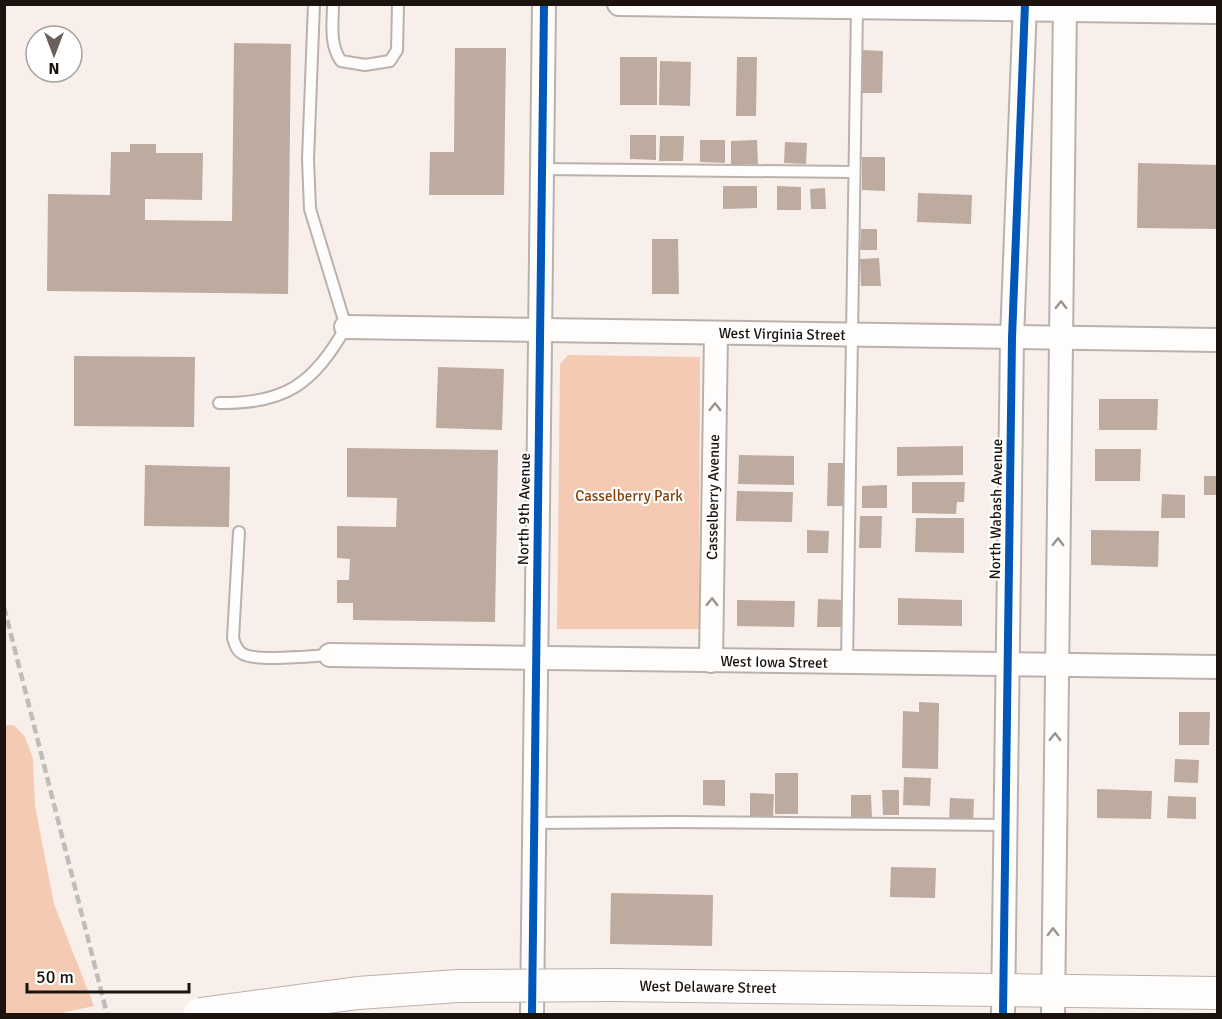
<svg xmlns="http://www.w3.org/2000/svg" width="1222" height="1019" font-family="Signika,sans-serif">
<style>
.green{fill:#f5cab2}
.building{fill:#bdaba0}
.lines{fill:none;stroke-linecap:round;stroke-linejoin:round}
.lane-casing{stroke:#bab1ac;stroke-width:14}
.street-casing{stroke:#bab1ac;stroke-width:26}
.secondary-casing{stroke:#bab1ac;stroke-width:34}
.lane{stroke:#fefdfc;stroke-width:10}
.street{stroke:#fefdfc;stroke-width:22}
.secondary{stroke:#fefdfc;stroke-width:32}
.rail{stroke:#bfbdbb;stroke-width:4.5;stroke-dasharray:9 4.5;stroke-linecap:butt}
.secondary-bridge-casing{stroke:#bab1ac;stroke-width:34;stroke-linecap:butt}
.secondary-bridge{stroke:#fefdfc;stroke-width:32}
.cycleway-casing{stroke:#fff;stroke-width:11}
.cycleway{stroke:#0057b8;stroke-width:8}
.oneway{stroke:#999491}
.labels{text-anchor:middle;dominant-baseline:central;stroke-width:4.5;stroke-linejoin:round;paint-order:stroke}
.street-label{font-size:15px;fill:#1d130e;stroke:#fff}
.park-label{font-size:15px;fill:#84400b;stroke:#fff}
</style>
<rect width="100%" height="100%" fill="#f9efea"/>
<!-- green -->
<g class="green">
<polygon points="568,355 700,357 699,629 557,629 560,364"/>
<polygon points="5,725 14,725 25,737 33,759 35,806 54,904 94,1006 57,1014 5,1014"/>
</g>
<!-- building -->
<g class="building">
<polygon points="234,43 291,44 288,294 47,291 48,194 110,195 111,152 130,152 130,144 156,144 156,153 203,153 202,200 145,199 145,220 232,221"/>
<polygon points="455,48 506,48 504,195 429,195 430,152 454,152"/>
<polygon points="862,50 883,51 882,93 861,93"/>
<rect x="620" y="57" width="37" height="48"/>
<polygon points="737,57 757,57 756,116 736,116"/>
<polygon points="660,61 691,62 690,106 659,105"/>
<polygon points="630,135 656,135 656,160 630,159"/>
<polygon points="660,136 684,136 683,161 659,161"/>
<polygon points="700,140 725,140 725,163 700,162"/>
<polygon points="757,140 758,164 731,165 731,141"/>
<polygon points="785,142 807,143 806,164 784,163"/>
<polygon points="862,157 885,157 885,191 862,190"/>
<polygon points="1138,163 1218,165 1218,229 1137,228"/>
<polygon points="723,186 757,186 757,208 723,209"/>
<polygon points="777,186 801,187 801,210 777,210"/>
<polygon points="825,188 826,209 811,209 810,189"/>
<polygon points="918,193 972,195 971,224 917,222"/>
<polygon points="861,229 877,229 877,250 860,250"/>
<polygon points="652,239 678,239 679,294 652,294"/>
<polygon points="879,258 881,286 861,286 860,259"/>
<polygon points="74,356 195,357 194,427 74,426"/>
<polygon points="438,367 504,369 502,430 436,428"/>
<polygon points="1099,399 1158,399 1157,430 1099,430"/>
<polygon points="963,446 963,475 897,476 897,447"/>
<polygon points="347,448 498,450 495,622 353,620 353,603 337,603 337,580 349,580 350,559 337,558 337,526 396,527 397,498 347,497"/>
<polygon points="1095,449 1141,449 1140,481 1095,481"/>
<polygon points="739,455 794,456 794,485 738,484"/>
<polygon points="828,463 849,463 848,506 827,506"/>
<polygon points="145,465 230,467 229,527 144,526"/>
<rect x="1204" y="476" width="14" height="19"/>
<polygon points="912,482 965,482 964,502 957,502 956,514 912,513"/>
<polygon points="887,485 887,508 862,508 862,486"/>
<polygon points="737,491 793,492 792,522 736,521"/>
<polygon points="1162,494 1185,495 1185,518 1161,518"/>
<polygon points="860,516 882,516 881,548 859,548"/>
<polygon points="916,518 964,518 964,553 915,552"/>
<polygon points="807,530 829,531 828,553 807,553"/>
<polygon points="1091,530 1159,531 1158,567 1091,565"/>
<polygon points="898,598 962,600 962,626 898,625"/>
<polygon points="818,599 845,600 844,627 817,627"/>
<polygon points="737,600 795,601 794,627 737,626"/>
<polygon points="919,702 939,703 938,769 902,768 903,711 919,712"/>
<polygon points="1179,712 1210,712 1209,745 1179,745"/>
<polygon points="1175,759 1199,760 1198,783 1174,782"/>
<rect x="775" y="773" width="23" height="41"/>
<polygon points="904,777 931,778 930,806 903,805"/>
<polygon points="703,780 725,780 725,806 703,805"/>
<polygon points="1097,789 1152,791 1151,819 1097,818"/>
<polygon points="882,790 899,790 899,815 883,815"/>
<polygon points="750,793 774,794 773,817 750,816"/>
<polygon points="851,795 871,795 872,818 851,818"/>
<polygon points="1168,796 1196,797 1196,819 1167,818"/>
<polygon points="950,798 974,799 973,823 949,822"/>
<polygon points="891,867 936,868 935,898 890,897"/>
<polygon points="611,893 713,895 712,946 610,944"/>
</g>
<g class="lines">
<defs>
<g id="lane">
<path d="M 333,4 C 333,24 329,44 341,61 L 365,65 L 390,61 L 397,50 L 398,4"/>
<polyline points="541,169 854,172"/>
<path d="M 219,403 C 286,404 313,384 346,327 L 310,209 L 308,159 L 314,4"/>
<path d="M 239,532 L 233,638 C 235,645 237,651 243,654 C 257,662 312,656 330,655"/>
<polyline points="847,663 857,8"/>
<polyline points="535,823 675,822 1004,825"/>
</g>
<g id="street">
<polyline points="619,4 1218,12"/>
<polyline points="346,327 1218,340"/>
<polyline points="330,655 1218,667"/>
<polyline points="711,661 716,333"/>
<polyline points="532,1014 544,4"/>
<polyline points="1003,1014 1012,338 1025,4"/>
<polyline points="1053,1014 1065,4"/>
</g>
<polyline id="secondary" points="613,985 1218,993"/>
</defs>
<!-- lane casing -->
<use href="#lane" class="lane-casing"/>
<!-- street casing -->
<use href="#street" class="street-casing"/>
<!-- secondary casing -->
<use href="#secondary" class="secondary-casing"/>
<!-- lane -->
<use href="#lane" class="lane"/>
<!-- street -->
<use href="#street" class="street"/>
<!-- secondary -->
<use href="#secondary" class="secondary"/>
<!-- rail -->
<polyline class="rail" points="4,607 107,1014"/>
<defs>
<polyline id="secondary-bridge" points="200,1014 358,993 458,986 613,985"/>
</defs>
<!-- secondary-bridge casing -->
<use href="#secondary-bridge" class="secondary-bridge-casing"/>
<!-- secondary-bridge -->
<use href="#secondary-bridge" class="secondary-bridge"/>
<defs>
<g id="cycleway">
<polyline points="532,1014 544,4"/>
<polyline points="1003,1014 1012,338 1025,4"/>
</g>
</defs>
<!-- cycleway casing -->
<use href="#cycleway" class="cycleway-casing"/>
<!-- cycleway -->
<use href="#cycleway" class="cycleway"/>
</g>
<!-- one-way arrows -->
<defs><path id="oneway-chevron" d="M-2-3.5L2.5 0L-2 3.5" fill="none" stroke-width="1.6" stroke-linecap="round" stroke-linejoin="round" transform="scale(1.5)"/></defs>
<g class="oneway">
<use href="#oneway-chevron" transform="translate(1061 305) rotate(-89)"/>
<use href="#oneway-chevron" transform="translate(715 407) rotate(-89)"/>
<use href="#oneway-chevron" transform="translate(1058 542) rotate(-89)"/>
<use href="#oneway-chevron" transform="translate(712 602) rotate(-89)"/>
<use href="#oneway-chevron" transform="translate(1055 737) rotate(-89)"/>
<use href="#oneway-chevron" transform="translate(1053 932) rotate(-90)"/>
</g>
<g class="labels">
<!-- street labels -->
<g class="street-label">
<text transform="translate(782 334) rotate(1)">West Virginia Street</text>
<text transform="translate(713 497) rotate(-89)">Casselberry Avenue</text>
<text transform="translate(524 509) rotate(-89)">North 9th Avenue</text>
<text transform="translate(996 509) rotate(-89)">North Wabash Avenue</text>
<text transform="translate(774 662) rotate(1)">West Iowa Street</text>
<text transform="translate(708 987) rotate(1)">West Delaware Street</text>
</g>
<!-- park labels -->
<g class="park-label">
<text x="629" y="496">Casselberry Park</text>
</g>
</g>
<!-- border -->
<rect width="1222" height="1019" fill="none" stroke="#1d130e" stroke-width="12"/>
<!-- north arrow -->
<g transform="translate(54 54) rotate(180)"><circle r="28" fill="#ffffff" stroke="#a5a19f" stroke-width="1.5"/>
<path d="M0-4.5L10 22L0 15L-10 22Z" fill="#6a605b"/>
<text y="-9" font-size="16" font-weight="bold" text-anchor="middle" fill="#1d130e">N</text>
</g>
<!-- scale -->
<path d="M27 983v9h162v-9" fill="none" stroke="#1d130e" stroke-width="3"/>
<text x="36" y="983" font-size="18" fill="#1d130e" stroke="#ffffff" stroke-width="4.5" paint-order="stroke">50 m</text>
</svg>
